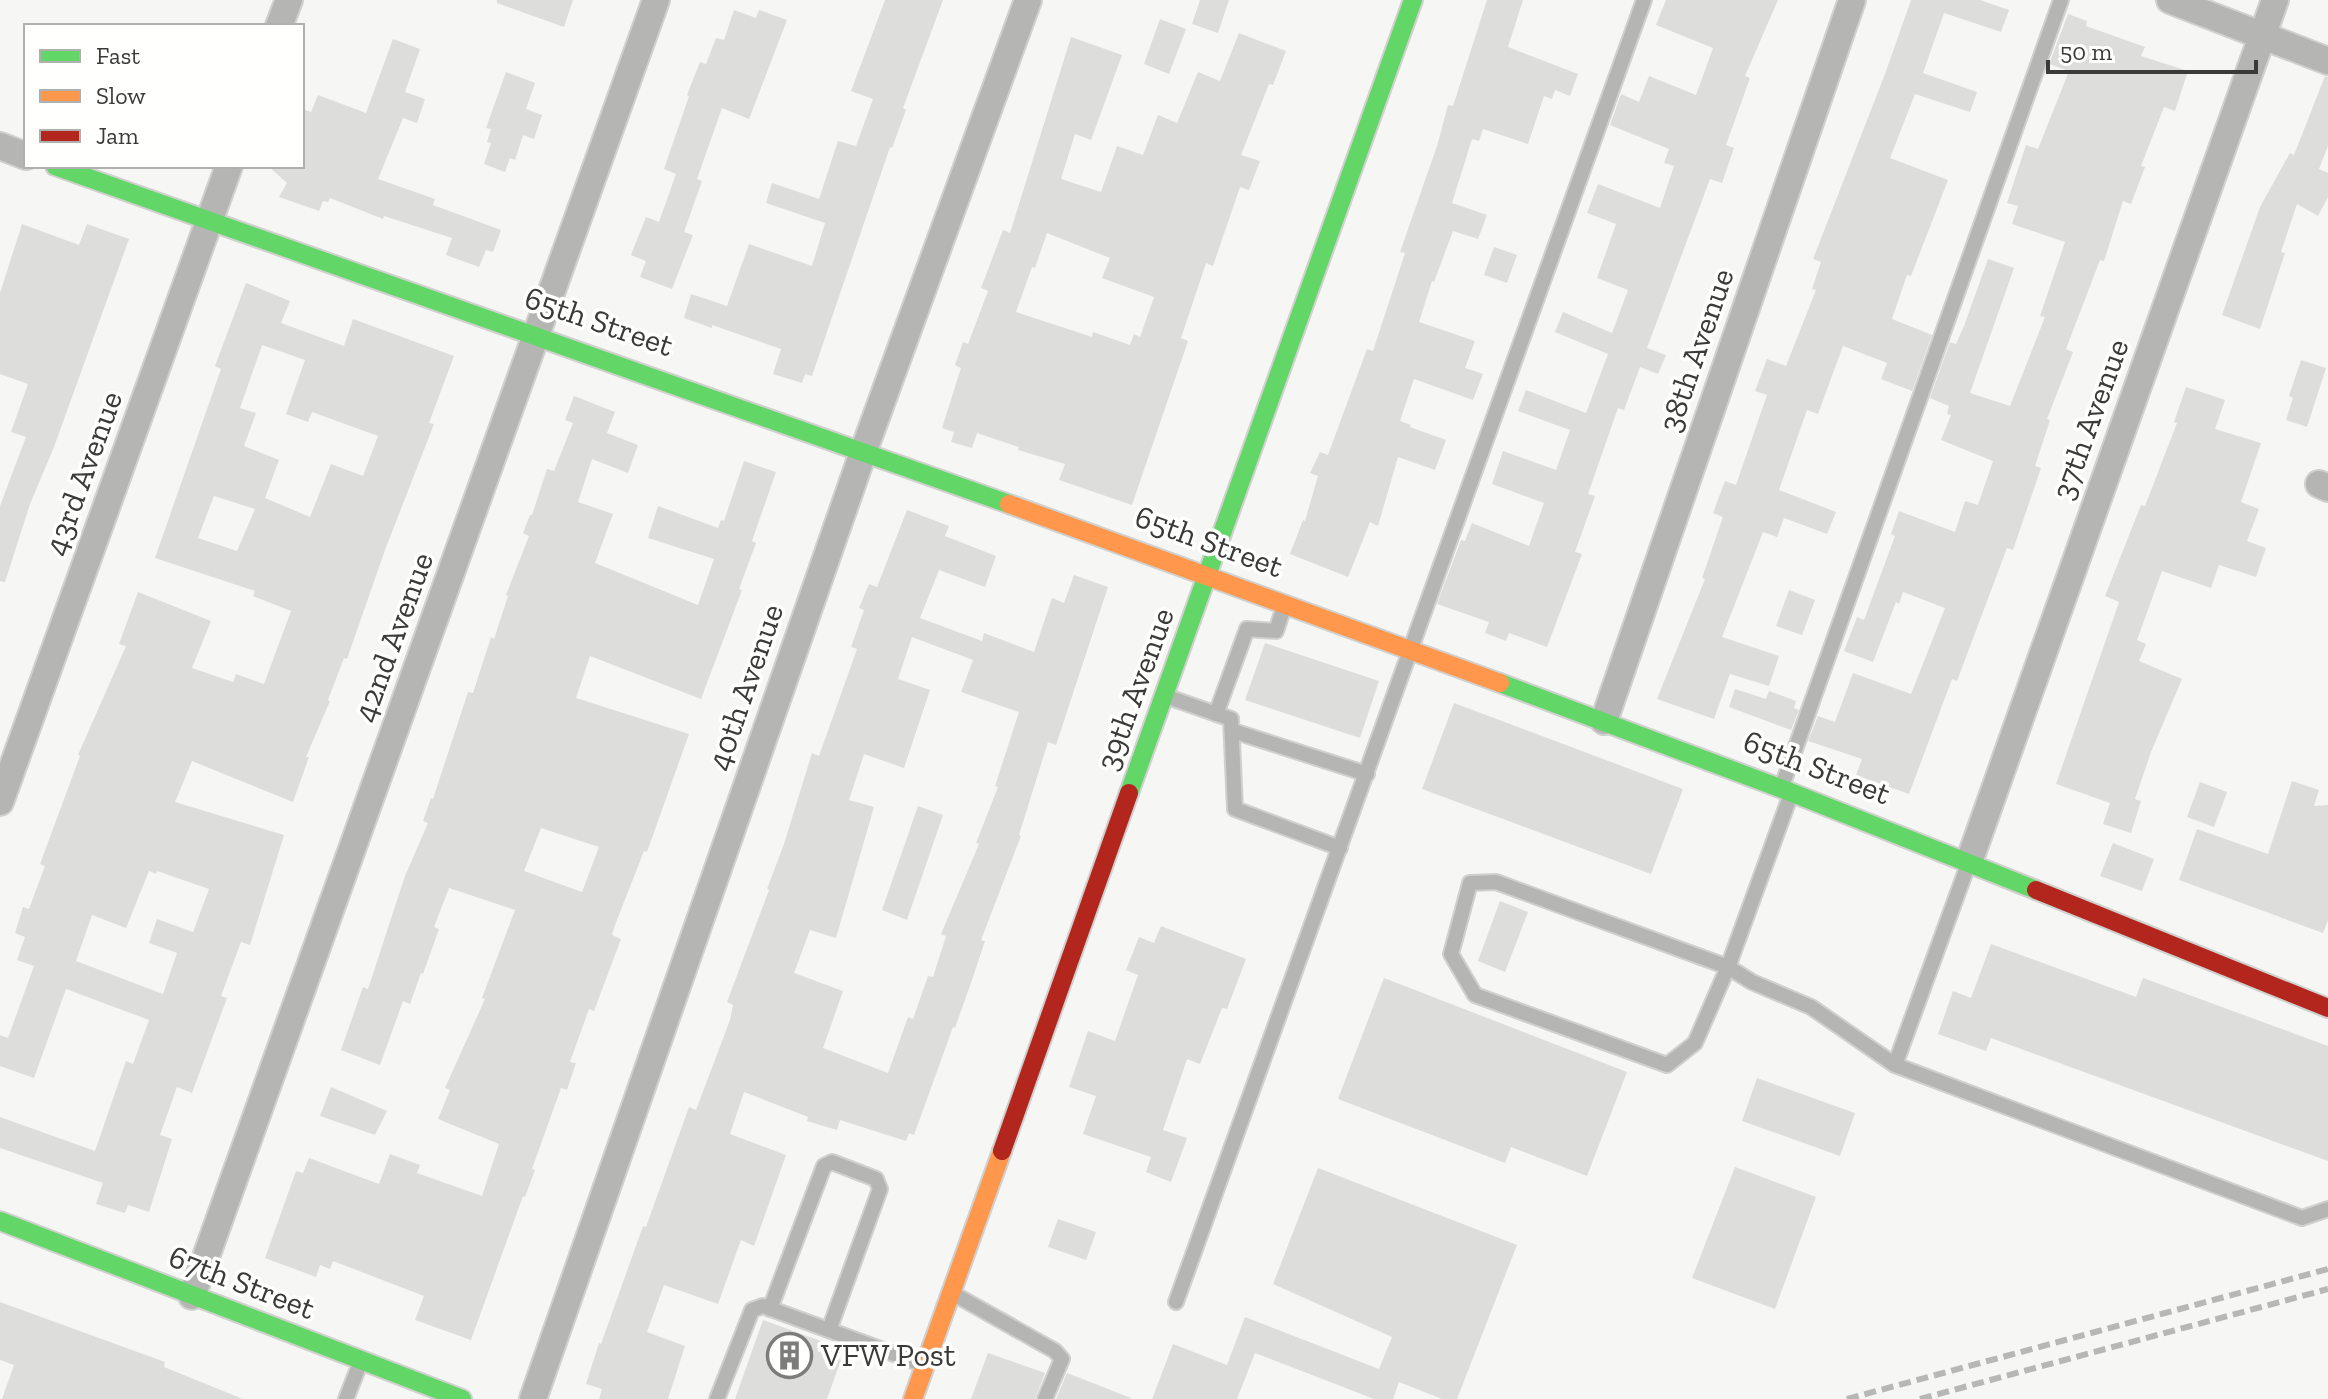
<svg xmlns="http://www.w3.org/2000/svg" width="2328" height="1399" font-family="'Zilla Slab',serif">
<style>
.building{fill:#dddddb;fill-rule:evenodd}
.lines{fill:none;stroke-linecap:round;stroke-linejoin:round}
.lane-casing{stroke:#d0d1cf;stroke-width:18}
.street-casing{stroke:#d0d1cf;stroke-width:30}
.fast-casing{stroke:#d0d1cf;stroke-width:22}
.slow-casing{stroke:#d0d1cf;stroke-width:22}
.jam-casing{stroke:#d0d1cf;stroke-width:22}
.lane{stroke:#b5b5b4;stroke-width:14}
.street{stroke:#b5b5b4;stroke-width:26}
.fast{stroke:#63d668;stroke-width:18}
.slow{stroke:#ff974d;stroke-width:18}
.jam{stroke:#b3261e;stroke-width:18}
.rail{stroke:#b6b7b6;stroke-width:6;stroke-dasharray:12 6;stroke-linecap:butt}
.labels{text-anchor:middle;dominant-baseline:central;stroke-width:7;stroke-linejoin:round;paint-order:stroke}
.street-label{font-size:32px;fill:#3a3b39;stroke:#fffffe}
.poi-label{font-size:32px;fill:#3a3b39;stroke:#fffffe;text-anchor:start}
</style>
<rect width="100%" height="100%" fill="#f6f6f4"/>
<!-- building -->
<g class="building">
<polygon points="497,0 573,0 564,27 497,3"/>
<polygon points="885,0 943,0 903,108 906,110 892,148 890,147 812,376 805,374 802,383 773,374 781,349 712,325 712,328 684,318 691,294 727,306 749,244 812,266 825,223 766,203 772,183 819,199 838,141 856,146 873,99 851,91"/>
<polygon points="1200,0 1229,0 1218,33 1192,24"/>
<polygon points="1487,0 1523,0 1508,47 1578,74 1570,96 1555,90 1552,99 1544,96 1528,144 1483,129 1479,141 1472,139 1452,203 1487,215 1478,239 1453,231 1434,282 1432,281 1419,322 1475,341 1465,368 1483,374 1473,400 1414,379 1400,421 1411,425 1410,427 1446,440 1435,470 1398,457 1378,526 1370,522 1348,577 1290,554 1303,520 1305,521 1318,476 1310,473 1320,452 1328,455 1367,349 1373,351 1405,253 1400,252 1437,146 1448,105 1453,106"/>
<polygon points="1666,0 1778,0 1745,76 1750,78 1726,145 1734,148 1722,183 1710,179 1647,348 1666,355 1658,374 1640,367 1624,410 1618,408 1588,494 1595,496 1575,552 1582,554 1547,647 1509,633 1506,641 1485,633 1489,622 1437,604 1461,540 1465,541 1472,523 1529,546 1544,503 1492,484 1503,451 1556,470 1570,430 1518,411 1526,390 1586,413 1608,354 1555,332 1563,312 1612,333 1628,290 1597,278 1616,224 1587,213 1598,184 1660,208 1674,166 1664,163 1669,149 1610,125 1621,94 1639,102 1649,76 1696,95 1713,48 1656,25"/>
<polygon points="1911,0 1980,0 2009,10 2001,32 1944,13 1923,73 1977,92 1970,112 1915,94 1890,158 1948,180 1911,276 1907,275 1892,319 1932,335 1912,391 1881,379 1887,363 1843,346 1818,414 1807,410 1779,490 1836,512 1827,534 1784,518 1777,537 1763,532 1722,637 1779,656 1769,686 1730,674 1714,719 1657,699 1705,579 1702,578 1723,517 1713,513 1725,481 1736,485 1767,395 1755,391 1767,359 1786,366 1816,290 1812,289 1821,262 1813,259 1885,74"/>
<polygon points="734,10 756,18 759,10 787,20 749,119 722,108 697,179 702,181 684,232 693,235 672,289 640,277 646,261 631,255 646,217 659,222 676,174 664,169 689,96 687,95 700,62 706,64 716,38 724,40"/>
<polygon points="2068,14 2087,21 2086,26 2145,47 2141,56 2188,71 2175,111 2164,107 2141,166 2145,167 2131,204 2123,201 2104,261 2100,260 2066,349 2073,352 2047,419 2050,420 2035,466 2041,468 2013,550 2007,548 1957,681 1952,679 1909,794 1856,775 1862,759 1808,741 1818,716 1835,722 1853,673 1911,694 1945,608 1903,592 1899,604 1896,602 1873,662 1844,651 1857,617 1864,620 1895,536 1891,534 1899,511 1955,532 1965,501 1978,505 1993,461 1941,440 1951,415 1947,414 1949,406 1930,398 1950,342 1956,344 1964,326 1988,259 2014,268 1970,393 2010,406 2045,317 2040,316 2065,242 2012,224 2018,206 2007,203 2026,145 2038,149 2069,71 2049,64"/>
<polygon points="1160,19 1186,29 1169,74 1144,64"/>
<path d="M 1239,33 L 1286,51 L 1273,85 L 1269,84 L 1241,155 L 1260,161 L 1249,190 L 1240,187 L 1213,266 L 1206,263 L 1181,338 L 1188,341 L 1132,505 L 1059,480 L 1065,464 L 1018,450 L 1019,447 L 977,433 L 972,448 L 951,442 L 954,432 L 942,428 L 961,368 L 955,365 L 963,342 L 968,344 L 988,291 L 981,288 L 1003,230 L 1010,233 L 1071,37 L 1122,55 L 1091,140 L 1075,134 L 1061,179 L 1101,192 L 1117,146 L 1143,155 L 1158,115 L 1177,123 L 1198,72 L 1220,81 ZM 1047,233 L 1110,258 L 1102,278 L 1154,297 L 1140,337 L 1134,334 L 1130,345 L 1093,332 L 1092,337 L 1016,312 L 1032,267 L 1035,268 Z"/>
<polygon points="393,39 420,49 405,92 425,99 417,123 403,118 378,179 435,199 433,205 501,230 493,252 486,250 479,267 446,255 452,238 384,216 383,219 330,198 328,202 323,201 319,211 279,197 287,183 268,166 302,166 302,109 311,112 318,95 366,113"/>
<polygon points="506,72 535,83 526,109 542,115 534,139 523,135 515,160 510,158 505,172 484,164 491,143 487,142 491,129 486,128"/>
<polygon points="2325,76 2328,77 2328,146 2319,169 2328,173 2328,197 2318,216 2297,204 2281,252 2285,253 2260,329 2222,315 2260,207 2290,153 2294,155"/>
<polygon points="22,224 79,245 87,224 129,239 54,447 30,504 5,582 0,581 0,506 26,437 11,432 28,384 0,374 0,293"/>
<polygon points="1494,247 1517,255 1507,283 1484,275"/>
<path d="M 246,283 L 290,301 L 281,323 L 344,346 L 353,319 L 454,356 L 429,423 L 434,424 L 385,550 L 347,659 L 344,658 L 328,700 L 330,701 L 306,757 L 309,757 L 293,802 L 192,761 L 175,802 L 284,835 L 250,945 L 241,942 L 221,996 L 227,998 L 192,1093 L 177,1087 L 160,1135 L 172,1139 L 149,1212 L 128,1205 L 125,1213 L 96,1204 L 103,1183 L 0,1148 L 0,1117 L 95,1151 L 126,1061 L 133,1064 L 149,1020 L 66,989 L 34,1078 L 0,1066 L 0,1035 L 8,1038 L 34,966 L 17,960 L 25,937 L 15,933 L 23,907 L 29,909 L 45,866 L 40,864 L 80,756 L 78,755 L 126,646 L 119,644 L 138,592 L 211,621 L 192,668 L 233,682 L 236,674 L 264,684 L 291,611 L 253,596 L 255,591 L 155,558 L 221,369 L 215,366 ZM 262,345 L 305,360 L 286,414 L 308,422 L 312,412 L 378,436 L 363,476 L 331,464 L 310,517 L 265,498 L 279,460 L 244,446 L 256,413 L 240,408 ZM 214,496 L 255,509 L 237,551 L 198,538 ZM 149,871 L 156,874 L 157,871 L 209,889 L 193,932 L 157,919 L 149,943 L 177,953 L 163,994 L 76,961 L 92,915 L 126,928 Z"/>
<polygon points="2301,360 2326,368 2307,427 2286,420 2293,398 2289,396"/>
<polygon points="2186,387 2225,400 2215,429 2261,443 2241,502 2259,509 2247,541 2266,548 2256,577 2219,565 2211,588 2162,571 2137,640 2146,644 2139,661 2182,679 2151,752 2135,799 2141,801 2131,833 2103,824 2110,803 2056,784 2119,602 2105,596 2141,505 2145,506 2177,423 2174,422"/>
<path d="M 574,396 L 615,412 L 607,433 L 638,445 L 628,473 L 592,459 L 578,502 L 613,514 L 595,563 L 698,605 L 714,559 L 648,538 L 658,506 L 718,528 L 721,520 L 724,521 L 744,461 L 776,472 L 752,541 L 756,543 L 739,589 L 742,590 L 701,699 L 590,656 L 576,698 L 689,734 L 647,852 L 644,851 L 615,925 L 612,935 L 621,939 L 594,1011 L 589,1009 L 570,1062 L 576,1063 L 567,1090 L 561,1088 L 532,1169 L 535,1170 L 525,1197 L 523,1196 L 471,1340 L 415,1320 L 424,1296 L 333,1261 L 330,1269 L 320,1265 L 316,1277 L 265,1258 L 296,1171 L 303,1173 L 309,1158 L 379,1184 L 390,1154 L 420,1165 L 417,1173 L 482,1196 L 499,1144 L 438,1119 L 450,1090 L 445,1088 L 485,999 L 482,998 L 515,910 L 449,888 L 434,927 L 439,929 L 423,974 L 421,973 L 410,1004 L 403,1001 L 380,1065 L 341,1050 L 363,987 L 368,989 L 405,876 L 428,823 L 423,821 L 431,798 L 433,799 L 468,692 L 473,693 L 491,637 L 494,639 L 508,596 L 506,595 L 529,536 L 523,533 L 530,515 L 532,515 L 547,469 L 554,471 L 573,423 L 565,420 ZM 541,828 L 599,847 L 582,892 L 524,871 Z"/>
<path d="M 907,510 L 949,526 L 945,536 L 996,556 L 985,587 L 939,570 L 920,618 L 982,641 L 984,633 L 1034,652 L 1052,598 L 1064,603 L 1074,575 L 1108,587 L 1056,745 L 1048,742 L 1019,835 L 1021,836 L 981,940 L 985,941 L 972,980 L 955,1028 L 953,1027 L 914,1135 L 909,1133 L 906,1141 L 840,1120 L 837,1130 L 807,1121 L 808,1117 L 744,1092 L 730,1134 L 786,1155 L 754,1246 L 741,1240 L 718,1304 L 664,1285 L 647,1332 L 685,1346 L 668,1399 L 599,1399 L 602,1389 L 586,1384 L 599,1343 L 601,1344 L 643,1226 L 646,1227 L 689,1107 L 696,1110 L 730,1020 L 733,1005 L 727,1002 L 769,890 L 767,889 L 784,844 L 812,753 L 819,756 L 857,649 L 851,647 L 864,610 L 859,608 L 869,584 L 877,587 ZM 912,637 L 973,660 L 961,692 L 1019,712 L 995,786 L 998,787 L 976,843 L 979,844 L 941,934 L 946,936 L 933,977 L 928,976 L 913,1019 L 908,1017 L 888,1073 L 823,1048 L 843,991 L 794,973 L 810,930 L 836,938 L 874,807 L 849,800 L 864,754 L 904,768 L 930,690 L 898,679 Z"/>
<polygon points="1789,590 1815,600 1802,635 1776,626"/>
<polygon points="1265,643 1379,681 1360,738 1245,700"/>
<polygon points="1735,689 1766,699 1769,691 1796,701 1794,708 1799,710 1791,730 1729,707"/>
<polygon points="1454,703 1683,789 1651,874 1422,789"/>
<polygon points="2292,781 2319,790 2314,806 2328,805 2328,920 2323,933 2179,880 2197,829 2268,854"/>
<polygon points="2200,782 2227,792 2214,827 2187,817"/>
<polygon points="918,806 943,815 907,920 882,910"/>
<polygon points="2113,843 2154,859 2142,891 2100,876"/>
<polygon points="1500,901 1528,912 1505,972 1478,961"/>
<polygon points="1161,926 1246,959 1227,1009 1222,1008 1200,1064 1187,1059 1163,1130 1187,1138 1171,1182 1146,1172 1151,1157 1083,1134 1096,1096 1069,1087 1088,1031 1115,1041 1138,975 1126,970 1139,937 1154,943"/>
<polygon points="1991,944 2136,997 2143,978 2328,1046 2328,1161 1991,1038 1986,1051 1938,1034 1953,991 1971,998"/>
<polygon points="1384,978 1627,1072 1587,1176 1511,1147 1505,1163 1338,1099"/>
<polygon points="1757,1078 1855,1113 1840,1156 1742,1121"/>
<polygon points="331,1087 387,1111 375,1135 320,1116"/>
<polygon points="1735,1167 1816,1197 1775,1309 1692,1278"/>
<polygon points="1318,1168 1517,1245 1457,1399 1442,1399 1399,1382 1393,1399 1374,1399 1255,1353 1237,1399 1152,1399 1173,1344 1227,1365 1245,1317 1379,1369 1392,1337 1273,1284"/>
<polygon points="1058,1219 1096,1232 1086,1260 1048,1247"/>
<polygon points="0,1302 165,1362 164,1367 243,1399 2,1399 14,1365 0,1360"/>
<polygon points="763,1320 821,1341 817,1351 841,1360 827,1399 735,1399"/>
<polygon points="988,1353 1045,1373 1035,1399 971,1399"/>
<polygon points="1067,1373 1131,1398 1130,1399 1056,1399"/>
</g>
<g class="lines">
<defs>
<g id="lane">
<polyline points="1165,696 1231,719 1235,809 1340,848"/>
<polyline points="1216,714 1247,629 1276,631 1285,604"/>
<polyline points="1233,731 1367,774"/>
<polyline points="1781,789 2061,0"/>
<polyline points="1791,794 1728,967 1695,1043 1667,1065 1475,995 1451,954 1470,883 1496,882 1728,967 1752,982 1811,1007 1895,1065"/>
<polyline points="1968,865 1895,1065 2302,1218 2328,1209"/>
<polyline points="952,1293 1055,1351 1062,1359 1045,1399"/>
<polyline points="1176,1302 1644,0"/>
<polyline points="770,1309 824,1166 832,1162 876,1179 880,1189 829,1330"/>
<polyline points="346,1399 361,1361"/>
<polyline points="717,1399 752,1310 763,1306 924,1365"/>
</g>
<g id="street">
<polyline points="2170,0 2328,61"/>
<polyline points="279,26 289,0"/>
<polyline points="0,146 26,156"/>
<polyline points="2319,484 2328,488"/>
<polyline points="1604,721 1852,0"/>
<polyline points="0,802 229,166"/>
<polyline points="1969,862 2275,0"/>
<polyline points="192,1296 656,0"/>
<polyline points="533,1399 864,450 1028,0"/>
</g>
<g id="fast">
<polyline points="55,166 1009,504"/>
<polyline points="1500,683 1785,790 2036,890"/>
<polyline points="1129,793 1413,0"/>
<polyline points="0,1221 462,1399"/>
</g>
<g id="slow">
<polyline points="1009,504 1500,683"/>
<polyline points="913,1399 1002,1151"/>
</g>
<g id="jam">
<polyline points="2036,890 2328,1008"/>
<polyline points="1002,1151 1129,793"/>
</g>
</defs>
<!-- lane casing -->
<use href="#lane" class="lane-casing"/>
<!-- street casing -->
<use href="#street" class="street-casing"/>
<!-- fast casing -->
<use href="#fast" class="fast-casing"/>
<!-- slow casing -->
<use href="#slow" class="slow-casing"/>
<!-- jam casing -->
<use href="#jam" class="jam-casing"/>
<!-- lane -->
<use href="#lane" class="lane"/>
<!-- street -->
<use href="#street" class="street"/>
<!-- fast -->
<use href="#fast" class="fast"/>
<!-- slow -->
<use href="#slow" class="slow"/>
<!-- jam -->
<use href="#jam" class="jam"/>
<!-- rail -->
<g class="rail">
<polyline points="1847,1399 2328,1269"/>
<polyline points="1920,1399 2328,1289"/>
</g>
</g>
<!-- icons -->
<defs>
<symbol id="building-ring" viewBox="-11 -11 22 22"><circle r="9.5" fill="#fffffe" stroke="#7c7c7a" stroke-width="1.5"/><path d="M-4-6H4V6H1V3H-1V6H-4ZM-2.5-4.3h1.7v1.8h-1.7ZM.8-4.3h1.7v1.8H.8ZM-2.5-1h1.7V.8h-1.7ZM.8-1h1.7V.8H.8Z" fill="#7c7c7a"/></symbol>
</defs>
<g fill-rule="evenodd">
<use href="#building-ring" x="764" y="1330" width="51" height="51"/>
</g>
<g class="labels">
<!-- street labels -->
<g class="street-label">
<text transform="translate(599 321) rotate(19)">65th Street</text>
<text transform="translate(1696 350) rotate(-71)">38th Avenue</text>
<text transform="translate(2090 419) rotate(-70)">37th Avenue</text>
<text transform="translate(83 473) rotate(-70)">43rd Avenue</text>
<text transform="translate(1209 541) rotate(20)">65th Street</text>
<text transform="translate(393 637) rotate(-70)">42nd Avenue</text>
<text transform="translate(745 687) rotate(-71)">40th Avenue</text>
<text transform="translate(1135 689) rotate(-70)">39th Avenue</text>
<text transform="translate(1817 767) rotate(21)">65th Street</text>
<text transform="translate(242 1282) rotate(21)">67th Street</text>
</g>
<!-- poi labels -->
<g class="poi-label">
<text x="821" y="1355">VFW Post</text>
</g>
</g>
<!-- legend -->
<rect x="24" y="24" width="280" height="144" fill="#fffffe" stroke="#b0b1af" stroke-width="2"/>
<rect x="40" y="50" width="40" height="12" fill="#63d668" stroke="#b0b1af" stroke-width="2"/>
<text x="96" y="64" font-size="24" fill="#3a3b39">Fast</text>
<rect x="40" y="90" width="40" height="12" fill="#ff974d" stroke="#b0b1af" stroke-width="2"/>
<text x="96" y="104" font-size="24" fill="#3a3b39">Slow</text>
<rect x="40" y="130" width="40" height="12" fill="#b3261e" stroke="#b0b1af" stroke-width="2"/>
<text x="96" y="144" font-size="24" fill="#3a3b39">Jam</text>
<!-- scale -->
<path d="M2048 60v12h208v-12" fill="none" stroke="#3a3b39" stroke-width="4"/>
<text x="2060" y="60" font-size="24" fill="#3a3b39" stroke="#fffffe" stroke-width="6" paint-order="stroke">50 m</text>
</svg>
